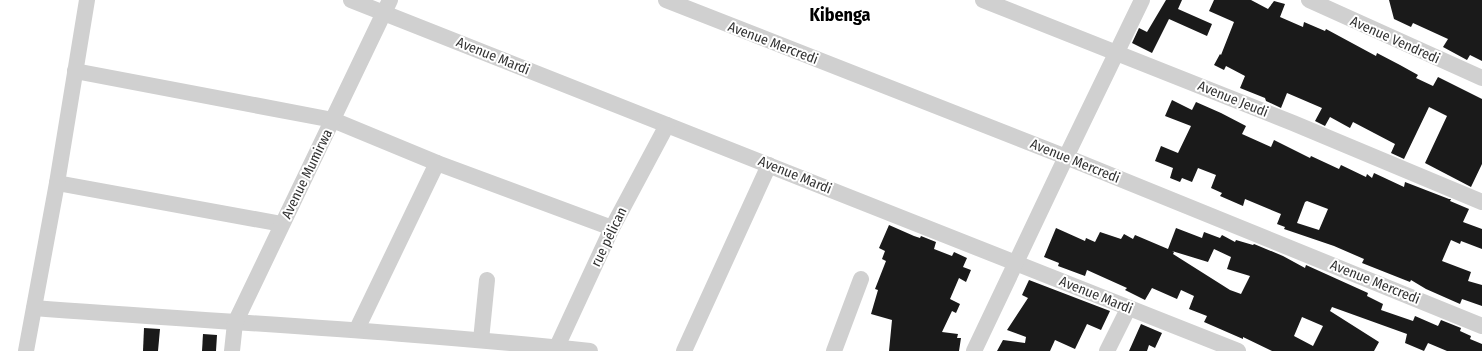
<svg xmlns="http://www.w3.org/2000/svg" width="1482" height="351" font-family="'Fira Sans Condensed',sans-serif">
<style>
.building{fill:#1a1a1a;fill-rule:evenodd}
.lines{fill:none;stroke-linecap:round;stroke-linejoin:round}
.minor{stroke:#d0d0d0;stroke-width:16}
.labels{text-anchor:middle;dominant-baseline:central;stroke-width:4;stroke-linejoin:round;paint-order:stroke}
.street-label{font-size:14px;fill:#333;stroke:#fff}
.district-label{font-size:18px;font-weight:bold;fill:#000;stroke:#fff}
</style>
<rect width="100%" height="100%" fill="#fff"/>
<!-- building -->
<g class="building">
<polygon points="1166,0 1182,0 1178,9 1212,24 1207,36 1169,19 1152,53 1132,43 1139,28 1147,32"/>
<polygon points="1214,0 1251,0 1268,9 1274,1 1285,4 1280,17 1303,27 1304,22 1325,31 1326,29 1376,56 1377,53 1400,65 1418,75 1416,78 1433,86 1438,77 1482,99 1482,164 1471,187 1425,163 1447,116 1429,107 1404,159 1391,153 1395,144 1353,122 1350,128 1330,117 1325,126 1315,121 1322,108 1287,93 1281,108 1266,101 1265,98 1240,88 1245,76 1226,66 1224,70 1214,65 1220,54 1221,55 1234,22 1209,11"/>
<polygon points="1389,0 1482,0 1482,61 1470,55 1467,60 1443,47 1448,39 1413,23 1411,27 1394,19"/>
<path d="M 1172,100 L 1192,110 L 1196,102 L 1221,113 L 1246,126 L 1242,134 L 1271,147 L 1274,140 L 1310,158 L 1311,156 L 1339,169 L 1341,165 L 1366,177 L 1367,174 L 1372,178 L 1374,173 L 1404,187 L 1405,182 L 1449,199 L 1451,199 L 1450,201 L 1469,209 L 1463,222 L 1482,229 L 1482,249 L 1461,241 L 1460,244 L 1451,240 L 1442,261 L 1471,272 L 1468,281 L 1482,285 L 1482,306 L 1462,299 L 1460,304 L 1426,289 L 1411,280 L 1410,282 L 1362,263 L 1364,259 L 1334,246 L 1284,229 L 1285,227 L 1277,224 L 1281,214 L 1245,199 L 1243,206 L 1220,196 L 1222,193 L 1211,188 L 1216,175 L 1198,168 L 1192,182 L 1182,178 L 1180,182 L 1170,178 L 1173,168 L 1155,161 L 1161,146 L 1178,153 L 1191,126 L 1165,116 ZM 1307,201 L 1328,209 L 1319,230 L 1297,223 L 1305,202 Z"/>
<polygon points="889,225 914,236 920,238 921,236 936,242 934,249 952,256 954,252 967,258 963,267 971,270 966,282 959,278 950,299 960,304 956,313 952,311 942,332 958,334 957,338 961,338 959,351 889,351 892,320 871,314 878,290 875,289 886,261 882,259 885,251 879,248"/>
<path d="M 1056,228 L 1085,241 L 1086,238 L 1095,242 L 1100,232 L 1121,239 L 1124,234 L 1133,239 L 1135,235 L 1168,249 L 1176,228 L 1202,238 L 1204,232 L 1220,238 L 1222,235 L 1235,242 L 1236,240 L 1253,245 L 1254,244 L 1283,256 L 1305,268 L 1306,265 L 1368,293 L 1367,296 L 1383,304 L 1381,310 L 1413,321 L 1415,316 L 1438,326 L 1441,320 L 1461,328 L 1460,331 L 1471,336 L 1470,339 L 1482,344 L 1482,351 L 1447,351 L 1428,343 L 1424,351 L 1405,343 L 1407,334 L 1332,307 L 1330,311 L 1379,342 L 1374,351 L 1272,351 L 1243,337 L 1243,339 L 1204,322 L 1207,316 L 1189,309 L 1194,296 L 1181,290 L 1177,299 L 1152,288 L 1145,300 L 1125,290 L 1127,288 L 1087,270 L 1085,276 L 1058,266 L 1059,263 L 1044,257 ZM 1214,249 L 1231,257 L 1227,269 L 1250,276 L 1241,294 L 1230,290 L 1173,254 L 1174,252 L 1172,251 L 1208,262 ZM 1302,317 L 1323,326 L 1313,346 L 1294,336 Z"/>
<polygon points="1029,280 1110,311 1101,330 1087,324 1075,349 1055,340 1050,351 997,351 1003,340 1025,343 1026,337 1007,330 1028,298 1022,295"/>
<polygon points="1141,324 1162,333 1155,348 1149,345 1147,351 1129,351"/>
<polygon points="144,328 160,329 158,351 143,351"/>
<polygon points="203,334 217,335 216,351 202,351"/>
</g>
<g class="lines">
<!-- minor -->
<g class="minor">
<polyline points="351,0 1238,351"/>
<polyline points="666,0 1066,157 1482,326"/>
<polyline points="983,0 1293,123 1482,202"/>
<polyline points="1309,0 1482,78"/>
<polyline points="75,71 333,120 437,163 612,228"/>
<polyline points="57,183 282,224"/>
<path d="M 34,308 C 219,322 405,331 590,351"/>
<polyline points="357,329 437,163"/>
<polyline points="481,340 487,280"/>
<polyline points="26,351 57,183 87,0"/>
<polyline points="232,351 235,323 390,0"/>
<polyline points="555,351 612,228 667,125"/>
<polyline points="684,351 769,165"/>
<polyline points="834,351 861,279"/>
<polyline points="974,351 1066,157 1142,0"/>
<polyline points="1107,351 1128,309"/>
</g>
</g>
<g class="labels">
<!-- street labels -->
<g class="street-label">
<text transform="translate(1395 40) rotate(24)">Avenue Vendredi</text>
<text transform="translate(773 43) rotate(21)">Avenue Mercredi</text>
<text transform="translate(493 56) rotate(22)">Avenue Mardi</text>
<text transform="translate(1233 99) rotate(22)">Avenue Jeudi</text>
<text transform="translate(1075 161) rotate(22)">Avenue Mercredi</text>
<text transform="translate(307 174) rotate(-64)">Avenue Mumirwa</text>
<text transform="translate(795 175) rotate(22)">Avenue Mardi</text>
<text transform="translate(609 237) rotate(-64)">rue pélican</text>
<text transform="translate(1375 282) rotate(22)">Avenue Mercredi</text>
<text transform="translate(1096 295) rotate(22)">Avenue Mardi</text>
</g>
<!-- district labels -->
<g class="district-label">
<text x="840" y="15">Kibenga</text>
</g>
</g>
</svg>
